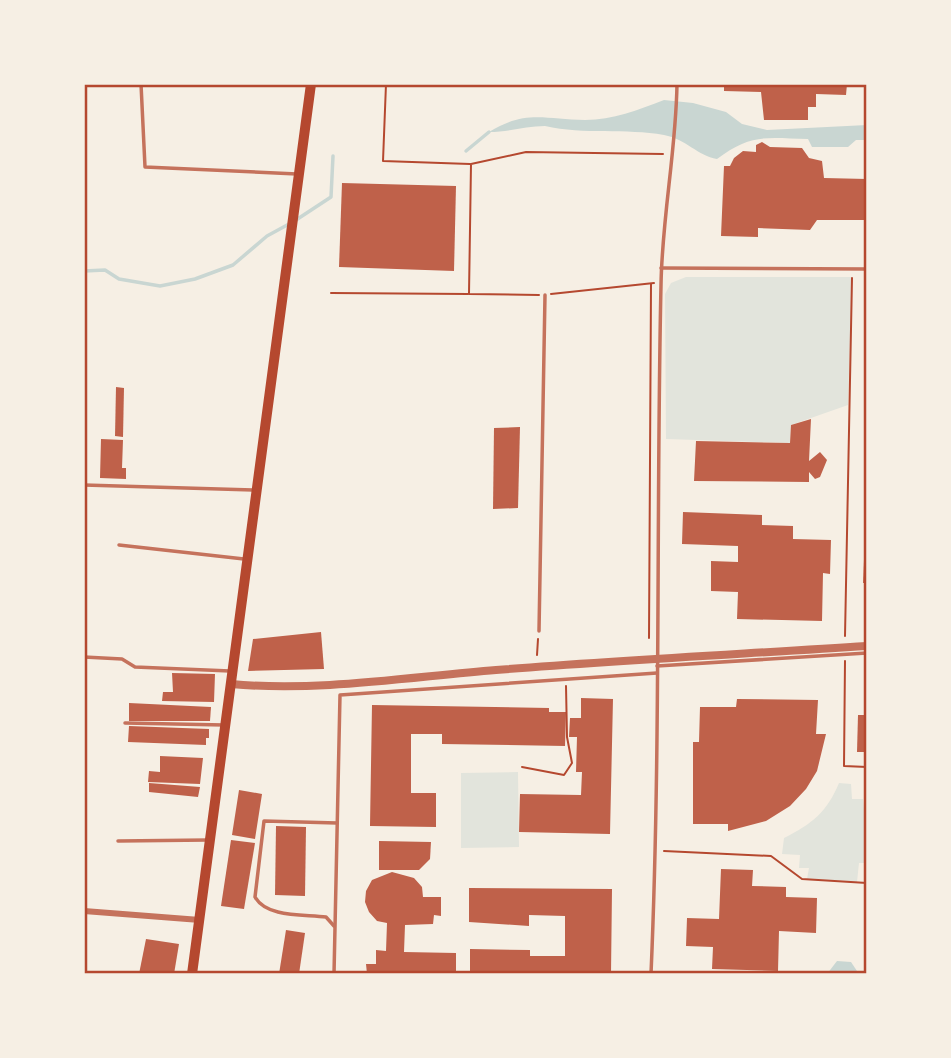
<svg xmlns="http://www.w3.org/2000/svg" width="951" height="1058" font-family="Inter,sans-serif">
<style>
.green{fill:#e2e4dc}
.water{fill:#c9d6d2}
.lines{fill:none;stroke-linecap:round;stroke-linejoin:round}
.stream{stroke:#c9d6d2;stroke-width:3.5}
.building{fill:#bf614a}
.path{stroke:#b5482f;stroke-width:2}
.service{stroke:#c5725c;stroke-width:3.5}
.minor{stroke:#c5725c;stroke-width:6}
.tertiary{stroke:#c5725c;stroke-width:8}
.primary{stroke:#b5482f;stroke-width:10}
.neatline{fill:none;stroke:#b5482f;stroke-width:2.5}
</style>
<rect width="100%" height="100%" fill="#f6efe4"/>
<!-- green -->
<g class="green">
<polygon points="686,277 852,277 848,405 791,425 790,443 666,439 665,294 671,283"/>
<polygon points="518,772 519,847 461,848 461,773"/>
<path d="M 839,783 L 851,784 L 852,799 L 863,799 L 864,809 L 867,810 L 867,863 L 859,863 L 857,882 L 807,879 L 809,868 L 799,868 L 800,855 L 782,854 L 784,838 C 812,824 827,812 839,783 Z"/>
</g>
<!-- water -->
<g class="water">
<path d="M 664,100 L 693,103 L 726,112 L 742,124 L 767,130 L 867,125 L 867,140 L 856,140 L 848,147 L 812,147 L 808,139 C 767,138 751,133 717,159 C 698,156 686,139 664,135 C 626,128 584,135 545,126 C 526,126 509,132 489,132 C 526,109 546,120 585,120 C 613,120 638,110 664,100 Z"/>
<polygon points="837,961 851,962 859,974 827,974"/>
</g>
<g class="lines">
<!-- stream -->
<g class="stream">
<polyline points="466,151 489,132"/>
<polyline points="296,220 331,197 333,156"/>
<polyline points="84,271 105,270 119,279 160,286 195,279 233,265 267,236 289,224"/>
</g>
</g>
<!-- building -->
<g class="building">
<polygon points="724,84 847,84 846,95 816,94 816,107 808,107 808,120 764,120 761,92 724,91"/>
<polygon points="762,142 770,147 802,148 809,158 822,161 824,178 867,179 867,220 817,220 810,230 758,228 758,237 721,236 724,166 730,166 734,158 743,151 756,152 756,145"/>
<polygon points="342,183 456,186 454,271 339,267"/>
<polygon points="116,387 124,388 123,437 115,436"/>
<polygon points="811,419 809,461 820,452 827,460 820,477 815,479 809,472 809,482 694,481 696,441 790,443 791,425"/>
<polygon points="520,427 518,508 493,509 494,428"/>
<polygon points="101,439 123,440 122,468 126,468 126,479 100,478"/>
<polygon points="683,512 762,515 762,525 793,526 793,539 831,540 830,574 823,573 822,621 737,619 738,592 711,591 711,561 738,562 738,546 682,544"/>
<polygon points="864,560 867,560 867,583 863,583"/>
<polygon points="321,632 324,669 248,671 253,639"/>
<polygon points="172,673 215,674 214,702 162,701 163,692 173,692"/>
<polygon points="581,698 613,699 610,834 519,832 520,794 581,795 582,772 576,772 577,737 569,737 570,718 581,718"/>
<polygon points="737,699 818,700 816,734 826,734 817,771 806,789 790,806 766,821 728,831 728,824 693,824 693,742 699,742 700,707 736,707"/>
<polygon points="129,703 211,707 210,721 129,721"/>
<polygon points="372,705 549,708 549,712 566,712 565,746 442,744 442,734 411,734 411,793 436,793 436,827 370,826"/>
<polygon points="858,715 867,715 867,752 857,752"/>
<polygon points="129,726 209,729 209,738 206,738 206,745 128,742"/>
<polygon points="160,756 203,758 200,784 148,782 149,771 160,772"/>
<polygon points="149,783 200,787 198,797 149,792"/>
<polygon points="239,790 262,794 255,839 232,835"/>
<polygon points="276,826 306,827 305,896 275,895"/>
<polygon points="231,840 255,843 244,909 221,906"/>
<polygon points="379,841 431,842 430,859 419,870 379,870"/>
<polygon points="721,869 753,870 752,886 786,887 786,897 817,898 816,933 779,931 778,971 712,969 713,947 686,946 687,918 719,919"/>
<polygon points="392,872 414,878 422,887 423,897 441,897 441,916 434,915 433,924 405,925 404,952 456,953 456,974 367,974 366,964 376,964 376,950 386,951 387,923 377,921 369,912 365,902 366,891 372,880"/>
<polygon points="469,888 612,889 611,974 470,974 470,949 530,950 530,956 565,956 565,916 529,915 529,926 469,922"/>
<polygon points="865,909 867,910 867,933 864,933"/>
<polygon points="286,930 305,933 299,974 279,974"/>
<polygon points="146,939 179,944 174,974 139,974"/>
</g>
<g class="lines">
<!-- path -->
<g class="path">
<polyline points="386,84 383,161 470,164"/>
<polyline points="331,293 468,294"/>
<polyline points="551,294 654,283"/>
<polyline points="539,295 469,294 471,164 526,152 663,154"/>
<polyline points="845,636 852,278"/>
<polyline points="649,638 651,284"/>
<polyline points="537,655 538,639"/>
<polyline points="845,661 844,766 867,767"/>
<polyline points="522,767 564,775 572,763 567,737 566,686"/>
<polyline points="664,851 771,856 802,879 867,883"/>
</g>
<!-- service -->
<g class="service">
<polyline points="141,84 145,167 297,174"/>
<polyline points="661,268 867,269"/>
<polyline points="84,485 253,490"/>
<polyline points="119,545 244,559"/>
<polyline points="539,631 545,295"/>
<polyline points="84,657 122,659 135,667 230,671"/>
<polyline points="657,666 867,653"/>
<polyline points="125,723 224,725"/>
<polyline points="118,841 208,840"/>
<path d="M 334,926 L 326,917 C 305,914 267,918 255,897 L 264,821 L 337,823"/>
<polyline points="334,974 340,695 657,673"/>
<path d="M 651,974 C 661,744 656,514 661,285 C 662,217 676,152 677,84"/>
</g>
<!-- minor -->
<polyline class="minor" points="84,911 200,920"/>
<!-- tertiary -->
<path class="tertiary" d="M 231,684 C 318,692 409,677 496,670 C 620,660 743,654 867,646"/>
<!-- primary -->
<polyline class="primary" points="192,974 311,84"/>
</g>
<!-- border -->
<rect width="951" height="1058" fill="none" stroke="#f6efe4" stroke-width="172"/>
<rect x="86" y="86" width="779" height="886" class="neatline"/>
</svg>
